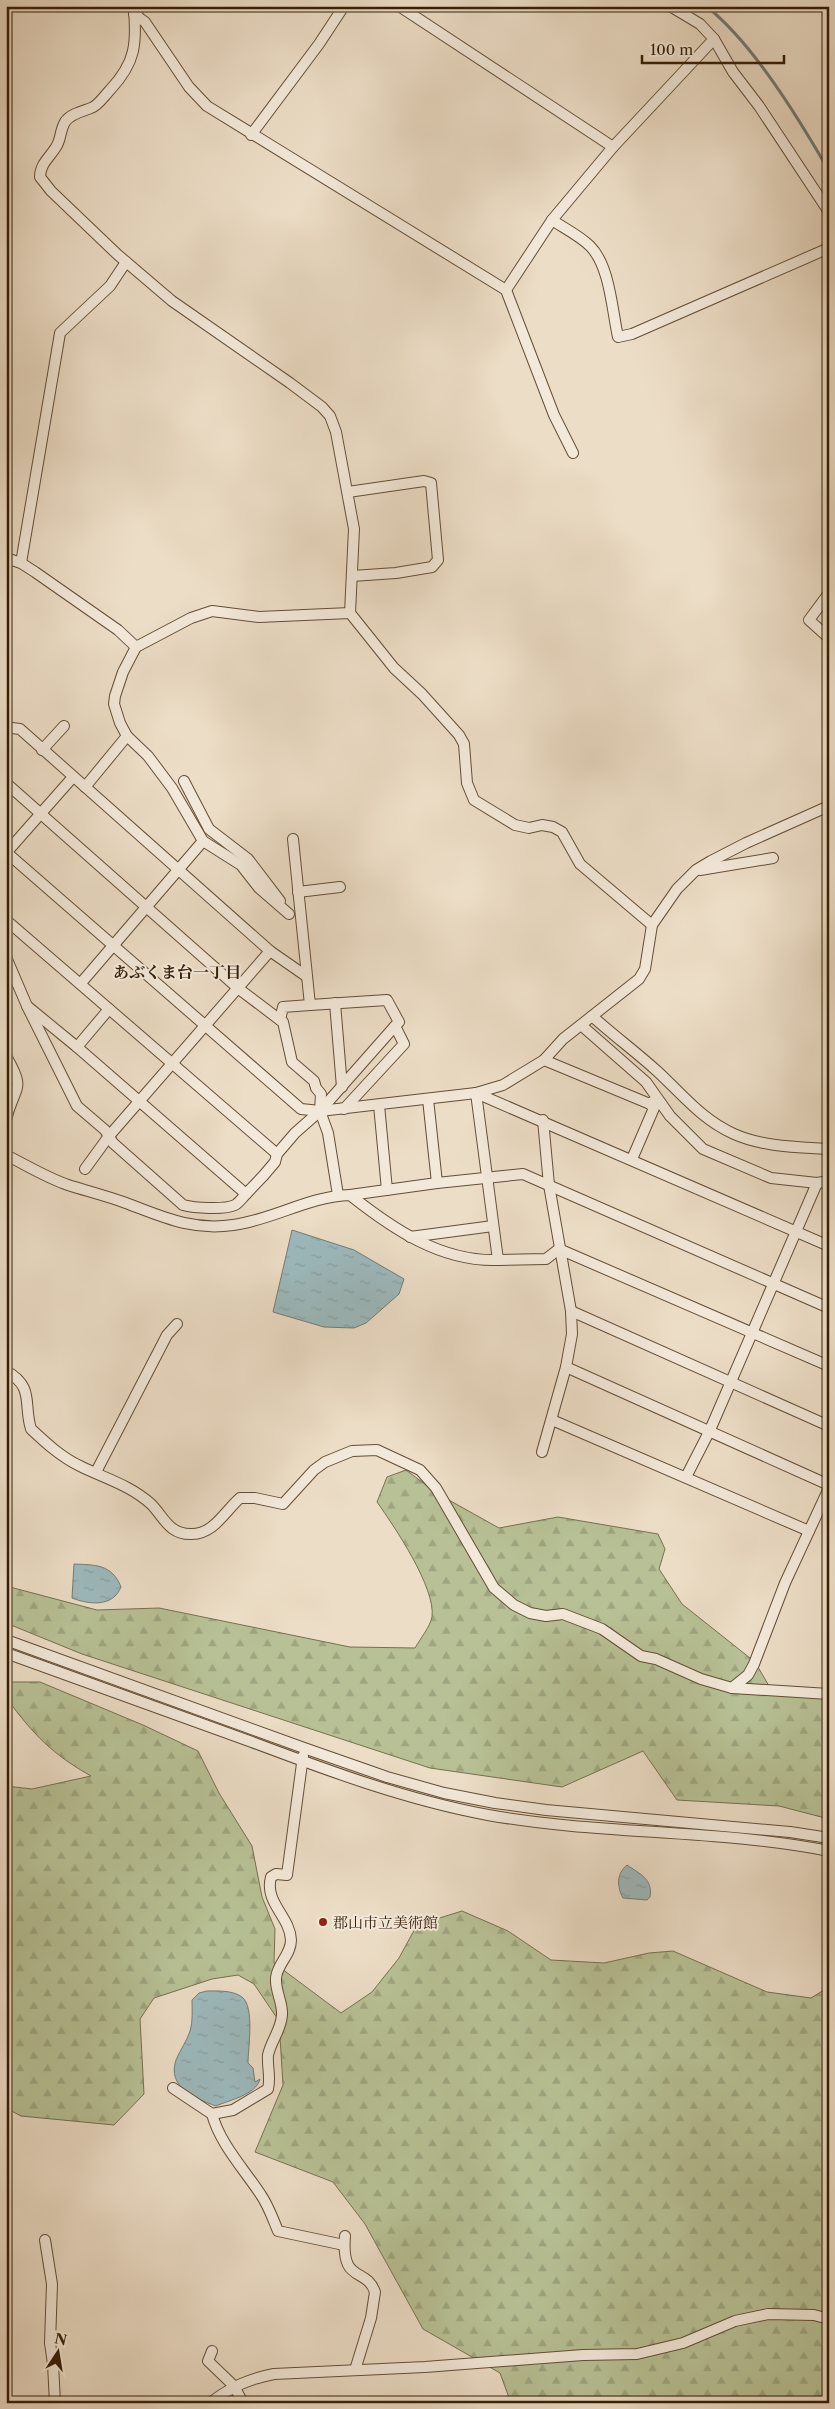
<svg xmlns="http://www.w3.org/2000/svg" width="835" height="2409" font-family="'Libre Caslon Text','Noto Serif JP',serif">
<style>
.forest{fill:url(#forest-firs);stroke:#76704d}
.water{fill:url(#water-ripples);stroke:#737c74}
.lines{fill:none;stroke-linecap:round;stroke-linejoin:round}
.stream{stroke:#737c74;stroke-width:3}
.minor-casing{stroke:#634e35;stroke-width:12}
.minor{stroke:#f3e9da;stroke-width:10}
.poi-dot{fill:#8f2418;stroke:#f3e9da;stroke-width:2}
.labels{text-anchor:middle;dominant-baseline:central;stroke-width:4;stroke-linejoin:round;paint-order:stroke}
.poi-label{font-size:15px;fill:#351e05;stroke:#f3e9da;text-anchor:start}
.neighbourhood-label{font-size:16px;font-weight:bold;fill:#351e05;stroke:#f3e9da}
</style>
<defs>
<pattern id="forest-firs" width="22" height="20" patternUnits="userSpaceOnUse" patternTransform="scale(1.25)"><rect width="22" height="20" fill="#b7c195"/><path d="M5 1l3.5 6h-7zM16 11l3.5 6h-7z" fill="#9ea57f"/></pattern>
<pattern id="water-ripples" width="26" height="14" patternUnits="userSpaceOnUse" patternTransform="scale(1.25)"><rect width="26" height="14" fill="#9cbabe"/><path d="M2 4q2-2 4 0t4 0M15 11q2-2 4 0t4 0" fill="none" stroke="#879fa2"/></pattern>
</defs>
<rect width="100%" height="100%" fill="#ecddc6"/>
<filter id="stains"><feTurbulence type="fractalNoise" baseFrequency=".004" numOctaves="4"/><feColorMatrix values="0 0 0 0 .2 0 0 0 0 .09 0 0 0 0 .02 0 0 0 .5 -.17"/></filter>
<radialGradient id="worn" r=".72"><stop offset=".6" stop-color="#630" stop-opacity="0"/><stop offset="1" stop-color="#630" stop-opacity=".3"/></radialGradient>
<!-- forest -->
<g class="forest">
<path d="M 406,1470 L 438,1494 L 499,1528 L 558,1517 L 658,1534 L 665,1549 L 659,1569 L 682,1604 L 755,1662 L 769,1686 L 829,1700 L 829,1819 L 779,1806 L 677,1800 L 643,1751 L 562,1787 L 430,1768 L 82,1654 L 6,1623 L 6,1586 L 97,1610 L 159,1608 L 350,1647 L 415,1648 C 420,1639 430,1627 432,1617 C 436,1588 394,1526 377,1502 L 387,1477 Z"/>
<path d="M 9,1682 L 40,1682 L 143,1725 L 198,1751 L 219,1793 L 252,1846 L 262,1897 L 275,1929 L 274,1963 L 341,2013 L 372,1992 L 399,1958 L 417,1925 L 462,1911 L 508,1931 L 551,1960 L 604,1963 L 649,1953 L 673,1951 L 767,1992 L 811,1998 L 829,1987 L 829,2403 L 511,2403 L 500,2373 L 423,2329 L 365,2224 L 333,2182 L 255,2152 L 283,2085 L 279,2021 L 254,1984 L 238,1975 L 212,1979 L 154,1998 L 140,2019 L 144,2094 L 114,2125 L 21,2116 L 6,2108 L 6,1786 L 32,1789 L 91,1776 C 52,1754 34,1735 7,1699 Z"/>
</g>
<!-- water -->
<g class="water">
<polygon points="292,1230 354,1250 404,1279 399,1294 366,1323 354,1328 324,1327 273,1312"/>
<path d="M 74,1564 C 95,1565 112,1564 121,1587 C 113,1607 90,1605 72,1598 Z"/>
<path d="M 627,1865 C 640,1874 653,1879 650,1897 L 647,1900 L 623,1898 C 617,1887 616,1874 627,1865 Z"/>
<path d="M 207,1991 C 218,1991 232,1990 242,1997 C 255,2007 248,2048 248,2063 L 253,2068 L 255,2082 L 260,2079 C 256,2095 229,2100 216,2106 C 194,2098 167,2087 176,2060 C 180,2050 187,2041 190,2031 C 193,2021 192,2010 192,2000 L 199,1993 Z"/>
</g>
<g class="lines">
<!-- stream -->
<path class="stream" d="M 706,6 C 753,43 799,119 829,171"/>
<defs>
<g id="minor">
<path d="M 134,6 C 136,44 137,61 110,90 C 105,95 98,106 91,108 C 83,111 70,114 65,122 C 60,130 61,140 56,147 C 50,157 40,164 40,177 L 51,191 L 118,255 L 172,301 L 290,383 L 322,407 L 330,416 L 336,432 L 354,529 L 350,613"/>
<polyline points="142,6 134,14 145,22 189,87 207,106 506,290 554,415 573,453"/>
<polyline points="399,6 613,147"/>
<polyline points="670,6 700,24 714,39 733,72 759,106 829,212"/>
<polyline points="251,135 319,44 344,6"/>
<path d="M 552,220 C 564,228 580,236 590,246 C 610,266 612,310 618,337 L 632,334 L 829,248"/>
<polyline points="506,290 552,220 613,147 714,39"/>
<polyline points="348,492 424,481 431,483 438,560 432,567 396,573 352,576"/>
<polyline points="6,558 21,563 35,572 118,630 136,647 191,618 212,611 259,617 350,613 394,668 422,694 459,735 464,744 467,783 474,800 515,825 529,828 542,825 553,827 562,832 580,864 652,925"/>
<polyline points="21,563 60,333 110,286 126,262"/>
<polyline points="829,593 809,620 829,638"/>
<polyline points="136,647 123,672 115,696 114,704 120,723 127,736 148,756 172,788 203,841 241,865 259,888 289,914"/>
<polyline points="6,730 12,728 20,729 270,951 306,976"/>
<polyline points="42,750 64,726"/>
<polyline points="184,781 209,829 248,859 280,901"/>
<polyline points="6,783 239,989 280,1020"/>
<polyline points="85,787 127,736"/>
<polyline points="293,839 310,1005 387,1000 399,1022 395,1026 404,1044 344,1109"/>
<polyline points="6,852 301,1109 320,1111 476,1093 503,1085 544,1060 563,1039 639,979 645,969 652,925 677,889 696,870 711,861 746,843 829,806"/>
<polyline points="6,853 73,777"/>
<polyline points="700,870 773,858"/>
<polyline points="298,892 340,887"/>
<polyline points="6,920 277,1154"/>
<path d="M 6,957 L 27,1006 L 77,1106 L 105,1130 L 113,1143 L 183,1205 C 194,1208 225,1210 235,1205 C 239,1203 243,1197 246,1194"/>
<polyline points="81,983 203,841"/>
<polyline points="335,1003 342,1087"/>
<polyline points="310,1005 283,1007 280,1020 283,1022 292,1062 314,1081 316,1088 321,1094 320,1111 328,1133 338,1195"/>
<polyline points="27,1006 77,1047 246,1194 264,1175 275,1162 277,1154 295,1133 320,1111 395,1026"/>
<path d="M 592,1016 C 613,1035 636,1052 657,1071 C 682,1094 702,1120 734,1134 C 763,1147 798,1147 829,1149"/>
<polyline points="581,1025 646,1082 670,1116 703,1149 771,1178 817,1183 829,1181"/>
<polyline points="77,1047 109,1009"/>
<path d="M 6,1056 C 27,1092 14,1085 6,1120"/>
<polyline points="544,1060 650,1104"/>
<polyline points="476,1093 829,1246"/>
<polyline points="476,1093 498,1260 546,1259 559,1249"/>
<polyline points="428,1099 437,1183"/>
<polyline points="379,1105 387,1190"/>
<path d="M 6,1155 C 26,1165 47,1178 68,1185 C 87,1191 107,1196 126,1203 C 163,1217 192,1231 233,1225 C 273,1220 309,1196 350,1195 C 393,1229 441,1262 498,1260"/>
<polyline points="632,1159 654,1108 650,1104 652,1102"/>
<polyline points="85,1169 109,1136 270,951"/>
<polyline points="350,1195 437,1183 523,1174 829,1308"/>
<polyline points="410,1237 493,1226"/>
<polyline points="559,1249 829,1366"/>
<polyline points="571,1311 829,1426"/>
<polyline points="566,1367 829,1485"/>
<path d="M 6,1371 C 35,1387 23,1404 31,1429 C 46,1443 61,1457 80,1466 C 104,1478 130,1485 151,1504 C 164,1517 169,1535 192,1534 C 214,1534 225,1511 240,1498 L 255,1498 L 283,1504 L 314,1470 L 325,1462 L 352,1451 L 377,1450 L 420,1470 L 436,1488 L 494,1588 L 514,1605 L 530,1613 L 546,1616 L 563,1614 L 602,1629 L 641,1656 L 656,1659 L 701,1679 L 732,1688 L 829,1694"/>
<polyline points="552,1420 809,1531"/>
<polyline points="542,1452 566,1367 572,1334 571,1311 549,1185 543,1120"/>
<polyline points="96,1472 167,1335 177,1324"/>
<polyline points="686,1477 710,1430 817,1183"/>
<polyline points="6,1640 304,1748 387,1777 444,1793 495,1803 546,1810 790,1832 829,1838"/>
<path d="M 6,1653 C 88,1682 170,1712 252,1742 C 329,1771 407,1800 488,1815 C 601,1835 717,1829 829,1851"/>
<polyline points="732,1688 748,1675 754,1664 785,1583 829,1488"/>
<path d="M 173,2088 L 212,2114 C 220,2144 244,2169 261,2195 C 268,2205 273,2219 278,2231 L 344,2245"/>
<path d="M 212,2114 L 233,2110 L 268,2089 C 271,2078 267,2066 268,2055 C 271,2041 281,2030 282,2015 C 283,2003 275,1991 276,1978 C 277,1964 291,1955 291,1940 C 290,1916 264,1903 271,1877 L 276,1874 L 287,1875 L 303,1756"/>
<path d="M 345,2236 C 341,2285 366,2266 375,2292 L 371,2318 L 355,2370"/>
<polyline points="45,2240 52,2284 50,2343 53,2364 55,2403"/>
<polyline points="212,2351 208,2361 234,2386 243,2403"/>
<path d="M 210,2403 C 231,2387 248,2379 274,2374 L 425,2367 L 583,2355 L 637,2354 L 683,2343 L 735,2321 L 768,2314 L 814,2315 L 829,2319"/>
</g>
</defs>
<!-- minor casing -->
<use href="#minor" class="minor-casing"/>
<!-- minor -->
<use href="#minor" class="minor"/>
</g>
<!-- markers -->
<circle class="poi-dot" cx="323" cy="1922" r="5"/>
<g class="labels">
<!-- poi labels -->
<g class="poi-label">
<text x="333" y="1922">郡山市立美術館</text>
</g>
<!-- neighbourhood labels -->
<g class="neighbourhood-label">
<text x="177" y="972">あぶくま台一丁目</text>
</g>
</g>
<!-- margin -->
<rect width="835" height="2409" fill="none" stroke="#ecddc6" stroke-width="25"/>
<rect x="8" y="8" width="820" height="2394" fill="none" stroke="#351e05" stroke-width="2.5"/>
<rect x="12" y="12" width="810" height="2384" fill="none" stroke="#351e05"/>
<!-- north arrow -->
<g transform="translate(58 2352) rotate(12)" stroke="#f3e9da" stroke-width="4" paint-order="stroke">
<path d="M0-4L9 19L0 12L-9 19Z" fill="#351e05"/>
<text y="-8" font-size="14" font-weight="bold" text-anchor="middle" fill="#351e05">N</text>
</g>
<!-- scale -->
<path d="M642 55v8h142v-8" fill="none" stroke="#351e05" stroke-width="2.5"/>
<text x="650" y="55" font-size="15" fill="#351e05" stroke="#f3e9da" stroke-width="4" paint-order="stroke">100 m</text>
<rect width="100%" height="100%" filter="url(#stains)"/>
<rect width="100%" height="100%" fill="url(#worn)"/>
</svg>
